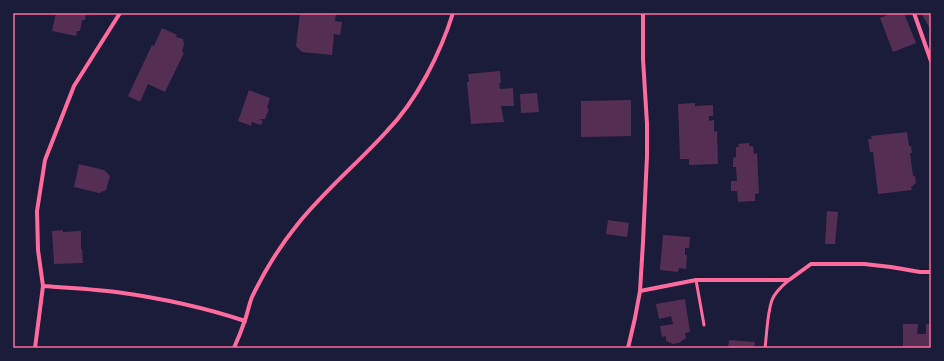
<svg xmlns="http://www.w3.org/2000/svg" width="944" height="361" font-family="'Archivo Narrow',sans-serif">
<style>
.building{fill:#542f53}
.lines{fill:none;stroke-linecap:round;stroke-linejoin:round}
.service{stroke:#ff6b9d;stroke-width:3}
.minor{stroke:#ff6b9d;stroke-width:4}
.neatline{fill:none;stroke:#ff6b9d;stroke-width:1.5}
</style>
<rect width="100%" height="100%" fill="#1b1b3a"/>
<!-- building -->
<g class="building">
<polygon points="56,13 86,13 85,20 82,20 80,31 77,31 76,36 52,31"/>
<polygon points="300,13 336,13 335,21 342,22 340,35 334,34 332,55 302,52 296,46"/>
<polygon points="892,13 904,13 916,43 893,52 880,18"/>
<polygon points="921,13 931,13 931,30"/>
<polygon points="162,28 177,35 176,37 183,39 184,45 182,52 184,53 165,92 148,84 140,102 128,96 152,45 154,46"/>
<polygon points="500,71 501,83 499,83 500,89 513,88 514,106 501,106 504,122 471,124 467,82 469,82 468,74"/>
<polygon points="249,90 270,98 267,108 269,109 265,119 261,119 260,120 263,121 261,125 252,122 251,126 238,121"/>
<polygon points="537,93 539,112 521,113 520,94"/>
<polygon points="631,100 631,136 581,137 581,101"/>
<polygon points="695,103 695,106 713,105 713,116 709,116 709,121 714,120 714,132 717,131 718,164 689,165 689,159 680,159 678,104"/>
<polygon points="907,132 909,146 911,146 912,153 910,153 913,176 915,176 916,183 911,187 912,190 878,194 873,152 870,152 868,139 872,139 871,136"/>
<polygon points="749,143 749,146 753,146 754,154 757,153 759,193 755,194 755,201 738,202 737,191 731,191 731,181 737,181 736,167 733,167 733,158 736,157 736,147 739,147 738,144"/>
<polygon points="79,164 104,170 110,176 106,190 99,193 74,187"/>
<polygon points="827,211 838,212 835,244 825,244"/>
<polygon points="608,220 629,223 627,237 606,234"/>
<polygon points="63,230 63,232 81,231 81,249 82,249 83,263 54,264 52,231"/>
<polygon points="663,235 690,237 689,248 685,248 685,255 687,255 686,269 679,268 678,272 660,270"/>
<polygon points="685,299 690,332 685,333 686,338 679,343 673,344 666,341 666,336 662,337 660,326 673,324 671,316 659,319 656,304"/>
<polygon points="903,324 918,324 917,334 926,334 926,324 931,324 931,348 903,348"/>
<polygon points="729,340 755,342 754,348 728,348"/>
</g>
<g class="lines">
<!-- service -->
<g class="service">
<polyline points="696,280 704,325"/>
<path d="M 765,348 C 767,333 767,314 772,300 C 775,292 783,285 789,280"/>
</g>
<!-- minor -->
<g class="minor">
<path d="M 120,13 L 74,86 L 45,160 L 37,211 L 38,250 L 43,286 C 67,288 92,289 116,292 C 160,298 203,307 245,321"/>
<polyline points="914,13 931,61"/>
<polyline points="640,291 696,280 789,280 811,264 864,264 891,267 920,272 931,272"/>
<polyline points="35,348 43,286"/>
<path d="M 234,348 C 238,339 242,329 245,320 C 248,312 249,304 252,297 C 264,272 280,246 297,225 C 324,191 358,163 387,131 C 417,100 440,54 453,13"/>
<polyline points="628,348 635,318 640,291 643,242 647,156 647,124 643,59 643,13"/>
</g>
</g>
<!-- border -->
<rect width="944" height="361" fill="none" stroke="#1b1b3a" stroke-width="28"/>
<rect x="14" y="14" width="916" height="333" class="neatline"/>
</svg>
